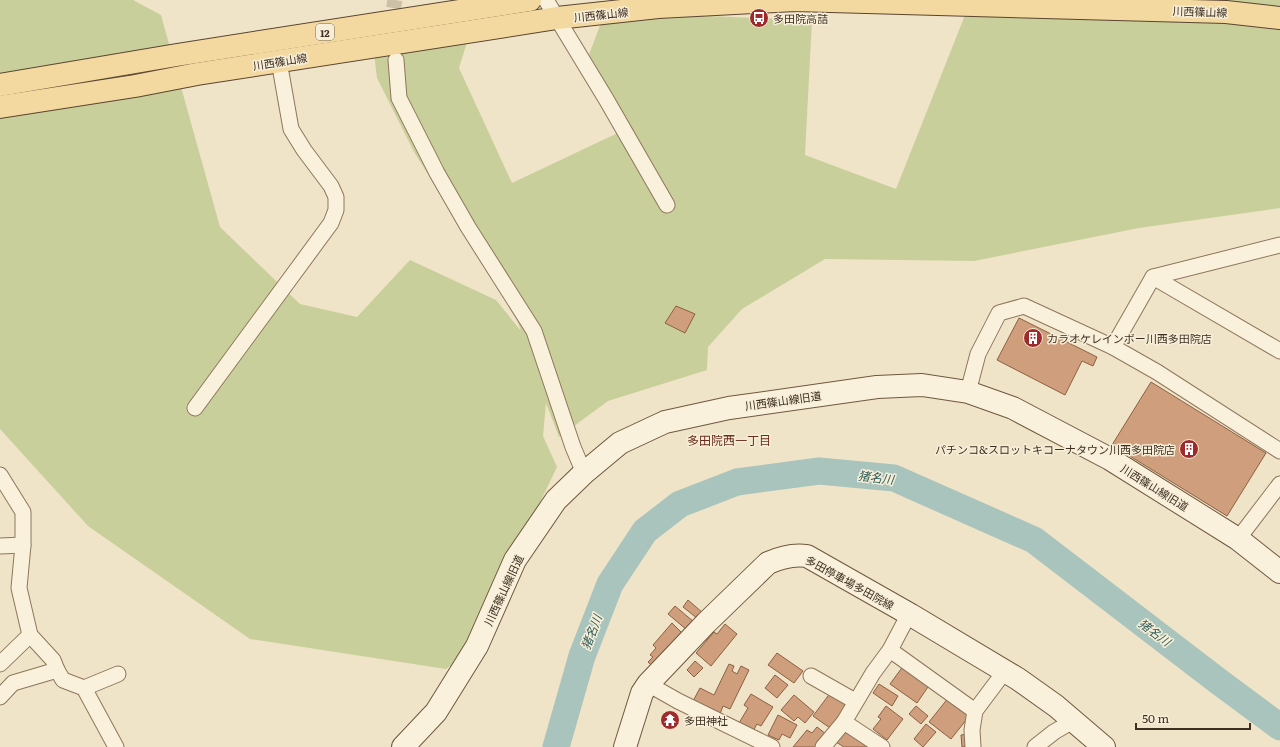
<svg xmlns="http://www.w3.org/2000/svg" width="1280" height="747" font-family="Literata,'Noto Sans JP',serif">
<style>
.green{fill:#c9cf9b}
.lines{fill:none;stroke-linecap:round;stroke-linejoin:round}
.river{stroke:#a9c4bc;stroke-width:27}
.building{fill:#cf9f7d;stroke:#8d5f41}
.street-tunnel{stroke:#ccc0a6;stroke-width:15;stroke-dasharray:15 8;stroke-linecap:butt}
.street-casing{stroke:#8d765c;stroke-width:17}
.secondary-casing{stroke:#6f573f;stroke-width:24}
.primary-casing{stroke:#5b4430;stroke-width:24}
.street{stroke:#faf1dc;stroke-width:15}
.secondary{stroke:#faf1dc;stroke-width:22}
.primary{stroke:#f3d9a0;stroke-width:22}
.labels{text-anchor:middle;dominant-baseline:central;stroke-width:3;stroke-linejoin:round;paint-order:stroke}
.shield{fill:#f7eed8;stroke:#756857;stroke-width:1}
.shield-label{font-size:10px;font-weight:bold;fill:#3d2e20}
.street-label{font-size:11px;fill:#3d2e20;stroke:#f7eed8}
.poi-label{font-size:11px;fill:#3d2e20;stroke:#f7eed8;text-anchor:start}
.neighbourhood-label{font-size:12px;fill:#6b2e1e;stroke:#f7eed8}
.water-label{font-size:12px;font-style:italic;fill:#2f5d5a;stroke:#f7eed8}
</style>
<rect width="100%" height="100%" fill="#f0e4c8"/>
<!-- green -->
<polygon class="green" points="0,0 133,0 161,15 220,227 300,304 357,317 410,260 496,300 521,331 514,312 414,152 377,78 372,38 474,20 459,68 512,183 624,130 587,60 605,12 812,20 805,155 896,189 971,0 1280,0 1280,208 1139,228 974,261 825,259 742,309 708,347 707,370 608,401 559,437 546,403 543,436 557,467 468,653 446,669 250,639 88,526 0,429"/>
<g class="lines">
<!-- river -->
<polyline class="river" points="556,747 582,656 610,584 645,531 680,504 737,482 819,471 894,478 1034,540 1218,681 1280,727"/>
</g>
<!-- building -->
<g class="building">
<polygon points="676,306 695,314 685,333 665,323"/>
<polygon points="1019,318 1097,357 1093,366 1082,361 1065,395 997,360"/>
<polygon points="1151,382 1266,453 1227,516 1112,445"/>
<polygon points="688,600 703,613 698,619 683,607"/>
<polygon points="675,606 694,622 687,630 668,614"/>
<polygon points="672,623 684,635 654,668 648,662 653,657 650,655 656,648 653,645"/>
<polygon points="725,624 737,634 711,666 696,653 714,632 717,634"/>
<polygon points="777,653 803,671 794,683 768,665"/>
<polygon points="695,661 703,668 694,677 687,670"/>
<polygon points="729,664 734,666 732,671 737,674 741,666 749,670 730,709 723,706 720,714 693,701 700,688 714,695"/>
<polygon points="904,665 930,684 917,703 890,684"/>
<polygon points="775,675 788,685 777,698 765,688"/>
<polygon points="879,684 898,696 892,706 873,693"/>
<polygon points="831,692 848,704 830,728 813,716"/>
<polygon points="751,694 773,707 761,726 757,724 753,731 739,723 748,708 744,705"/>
<polygon points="794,695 814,712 805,723 798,717 794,721 781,710"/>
<polygon points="949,697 971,714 951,739 929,722"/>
<polygon points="886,706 903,719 887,740 873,729 881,719 878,717"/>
<polygon points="916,706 928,716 921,724 909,714"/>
<polygon points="778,715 797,725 790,738 782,734 779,740 768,735"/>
<polygon points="926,724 936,732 923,747 914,739"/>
<polygon points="817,727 826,734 815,747 793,747 807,730 812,733"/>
<polygon points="843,731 869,746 868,747 844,747 836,742"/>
<polygon points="969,734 969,746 962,747 961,735"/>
</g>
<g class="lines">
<!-- street-tunnel -->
<polyline class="street-tunnel" points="394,31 393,11 395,0"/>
<defs>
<g id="street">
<polyline points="546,0 606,99 667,205"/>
<polyline points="396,60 399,98 437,173 468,227 534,331 573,447 584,473"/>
<polyline points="1153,277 1280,351"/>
<polyline points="1113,347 1153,277 1280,245"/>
<polyline points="968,392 978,354 999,313 1024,306 1113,347 1157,372 1280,451"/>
<polyline points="195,408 331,223 336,210 336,197 331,186 304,150 291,129 279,61"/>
<polyline points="0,475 23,512 23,545 19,588 30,635 53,660 57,670 63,680 84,688 116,747"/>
<polyline points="1238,539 1280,484"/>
<polyline points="0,546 23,545"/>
<polyline points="890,650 975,711"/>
<polyline points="0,664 30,635"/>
<polyline points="811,676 855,701"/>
<polyline points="648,684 678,701 772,747"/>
<polyline points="84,688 118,674"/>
<polyline points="0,697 13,683 57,670"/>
<polyline points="844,722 882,747"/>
<polyline points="823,747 844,722 873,673 890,650 909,614"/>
<polyline points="973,747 972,730 975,711 1005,671"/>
<polyline points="1035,747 1054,732 1073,721"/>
</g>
<g id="secondary">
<polyline points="403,747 436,712 477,646 515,560 556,500 584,473 620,443 665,422 729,408 877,387 922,385 968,392 1013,408 1110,459 1238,539 1280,572"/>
<path d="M 625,747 L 642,693 L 648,684 L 706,623 L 768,563 C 779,558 794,554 807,556 L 911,615 L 1018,679 L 1056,706 L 1104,747"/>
</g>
<g id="primary">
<polyline points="0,85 177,55 530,0"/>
<polyline points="0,107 135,86 197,74 557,18 658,7 795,0 1226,12 1280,18"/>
</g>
</defs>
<!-- street casing -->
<use href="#street" class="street-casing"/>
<!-- secondary casing -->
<use href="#secondary" class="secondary-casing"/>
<!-- primary casing -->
<use href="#primary" class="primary-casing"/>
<!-- street -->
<use href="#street" class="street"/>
<!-- secondary -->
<use href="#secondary" class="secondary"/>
<!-- primary -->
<use href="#primary" class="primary"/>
</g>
<!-- icons -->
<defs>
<symbol id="bus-disc" viewBox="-11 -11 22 22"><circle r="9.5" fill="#9e2a2b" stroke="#f7eed8"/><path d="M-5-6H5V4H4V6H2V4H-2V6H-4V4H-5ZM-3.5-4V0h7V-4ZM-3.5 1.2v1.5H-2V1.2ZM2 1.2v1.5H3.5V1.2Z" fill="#fff"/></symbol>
<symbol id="building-disc" viewBox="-11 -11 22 22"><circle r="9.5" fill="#9e2a2b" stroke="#f7eed8"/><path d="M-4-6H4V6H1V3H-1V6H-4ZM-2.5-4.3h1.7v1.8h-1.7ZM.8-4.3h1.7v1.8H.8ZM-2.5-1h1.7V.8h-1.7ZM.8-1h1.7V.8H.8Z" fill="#fff"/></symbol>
<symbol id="temple-disc" viewBox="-11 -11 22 22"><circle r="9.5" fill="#9e2a2b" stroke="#f7eed8"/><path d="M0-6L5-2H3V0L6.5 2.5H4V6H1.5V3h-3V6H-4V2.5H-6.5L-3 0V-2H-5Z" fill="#fff"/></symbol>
</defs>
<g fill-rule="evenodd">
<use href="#bus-disc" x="748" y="7" width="22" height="22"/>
<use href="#building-disc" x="1022" y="327" width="22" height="22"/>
<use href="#building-disc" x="1178" y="438" width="22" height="22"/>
<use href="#temple-disc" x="659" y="709" width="22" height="22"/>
</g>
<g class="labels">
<!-- shield labels -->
<rect class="shield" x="316" y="24" width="18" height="16" rx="3"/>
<g class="shield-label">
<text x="325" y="32">12</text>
</g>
<!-- street labels -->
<g class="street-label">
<text transform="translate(1200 11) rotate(2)">川西篠山線</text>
<text transform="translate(601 14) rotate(-6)">川西篠山線</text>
<text transform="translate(280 61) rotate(-9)">川西篠山線</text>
<text transform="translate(783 400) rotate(-8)">川西篠山線旧道</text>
<text transform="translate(1155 487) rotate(32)">川西篠山線旧道</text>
<text transform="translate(850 582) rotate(29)">多田停車場多田院線</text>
<text transform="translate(503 590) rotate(-65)">川西篠山線旧道</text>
</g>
<!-- poi labels -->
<g class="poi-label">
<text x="773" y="18">多田院高詰</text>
<text x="1047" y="338">カラオケレインボー川西多田院店</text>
<text x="1175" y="449" text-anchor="end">パチンコ&amp;スロットキコーナタウン川西多田院店</text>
<text x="684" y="720">多田神社</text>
</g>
<!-- neighbourhood labels -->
<g class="neighbourhood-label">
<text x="729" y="440">多田院西一丁目</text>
</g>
<!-- water labels -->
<g class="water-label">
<text transform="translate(876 477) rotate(7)">猪名川</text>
<text transform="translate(591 632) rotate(-69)">猪名川</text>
<text transform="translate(1155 632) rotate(37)">猪名川</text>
</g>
</g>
<!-- scale -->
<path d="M1136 723v6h114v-6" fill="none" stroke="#3d2e20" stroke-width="2"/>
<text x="1142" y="723" font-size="12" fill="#3d2e20" stroke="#f7eed8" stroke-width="3" paint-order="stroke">50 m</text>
</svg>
